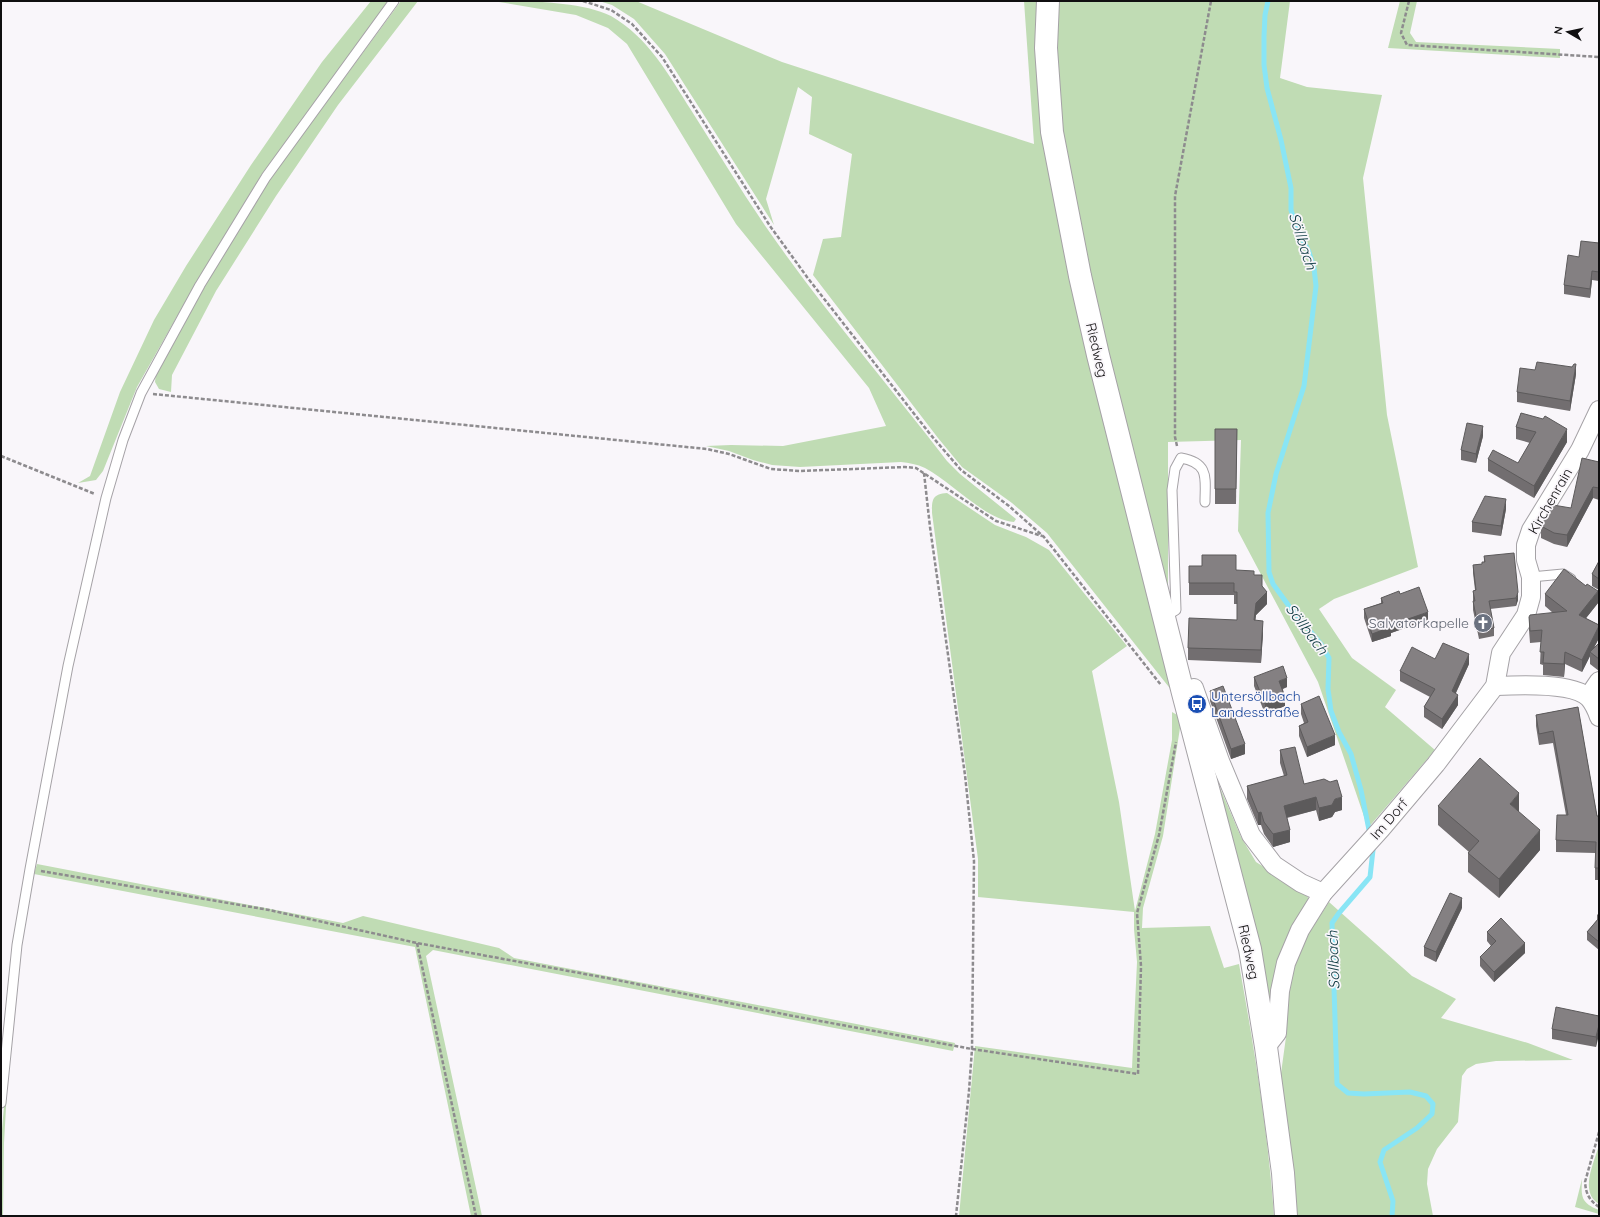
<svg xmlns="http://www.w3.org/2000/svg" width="1600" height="1217" font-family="Quicksand,sans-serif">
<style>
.green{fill:#c0dcb4}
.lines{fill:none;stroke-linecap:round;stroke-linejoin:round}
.stream{stroke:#89e5f5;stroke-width:5}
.service-casing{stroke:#a5a2a6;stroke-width:11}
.minor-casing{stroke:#a5a2a6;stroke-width:20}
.secondary-casing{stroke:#a5a2a6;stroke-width:24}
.path{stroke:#8d8b8e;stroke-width:2.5;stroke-dasharray:4 2;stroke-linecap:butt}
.service{stroke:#fff;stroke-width:9}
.minor{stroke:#fff;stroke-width:18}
.secondary{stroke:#fff;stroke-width:22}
.wall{fill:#726e70}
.shaded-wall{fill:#5c5a5b}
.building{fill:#848082;stroke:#5c5a5b}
.labels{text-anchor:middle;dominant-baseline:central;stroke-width:3.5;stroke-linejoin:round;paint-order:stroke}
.street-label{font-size:14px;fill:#100f10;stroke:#f9f6fa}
.worship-label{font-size:14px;fill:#5b616d;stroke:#f9f6fa;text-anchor:end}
.transit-label{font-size:14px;fill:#164399;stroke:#f9f6fa;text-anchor:start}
.water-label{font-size:15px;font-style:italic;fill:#0d3a41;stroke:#f9f6fa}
</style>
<rect width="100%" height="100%" fill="#f9f6fa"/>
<!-- green -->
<g class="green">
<polygon points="371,1 389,1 262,174 197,281 137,387 103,471 96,480 78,483 90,476 120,392 154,320 186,266 251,165 322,62"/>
<polygon points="401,1 418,1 338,105 276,196 216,291 172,375 171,392 159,389 155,382 156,372 204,286 269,180"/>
<path d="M 481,1 C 519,1 578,0 611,16 C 648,37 669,75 691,110 C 716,149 740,189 766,227 C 822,308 887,383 947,461 L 960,474 L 1016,519 L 1014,522 C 985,520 952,482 925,468 C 917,464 909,463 901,462 L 800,467 L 772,465 L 753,460 L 729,451 L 706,446 L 731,445 L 783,446 L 886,426 L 869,388 L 736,224 L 627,44 L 608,28 L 576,15 L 499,2 Z"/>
<polygon points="599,1 636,1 782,62 1034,144 1024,1 1040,1 1039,52 1172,691 1047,533 1012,503 962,467 938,438 813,275 823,239 841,237 852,154 809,134 812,97 798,87 766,199 774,225 665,54 634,19 612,5"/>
<polygon points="1055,1 1290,1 1280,78 1307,87 1382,95 1363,178 1387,415 1418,567 1334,599 1319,609 1352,658 1396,690 1385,707 1435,750 1368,828 1318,682 1238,531 1241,440 1168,442 1168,604 1087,272 1061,131 1054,48"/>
<polygon points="1400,1 1417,1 1410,33 1416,42 1560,49 1560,58 1388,48"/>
<path d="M 947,493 L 995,525 L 1026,537 L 1049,550 L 1127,646 L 1092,671 L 1119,802 L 1135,911 L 1155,834 L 1172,740 L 1172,712 L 1179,716 L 1180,728 L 1163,836 L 1143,908 L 1142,928 L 1210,926 L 1224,968 L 1239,964 C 1254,1047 1268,1131 1274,1216 L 959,1216 L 975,1046 L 1132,1068 L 1137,962 L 1134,929 L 1134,912 L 978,897 L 978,859 L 932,513 C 932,500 932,494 947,493 Z"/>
<polygon points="1209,762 1241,837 1256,862 1304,892 1309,899 1271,1023"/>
<polygon points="37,864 343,923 363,916 499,948 514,958 955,1043 953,1051 433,950 426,956 482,1216 471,1216 415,947 34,874"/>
<polygon points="1329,902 1412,976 1456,999 1441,1018 1528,1043 1573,1060 1496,1061 1476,1064 1467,1069 1462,1076 1458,1122 1437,1149 1428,1169 1427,1184 1433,1216 1292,1216 1278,1095 1286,1037 1287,997 1293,966 1307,936"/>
<polygon points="10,1036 4,1143 3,1216 1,1216 1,1141"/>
<path d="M 1599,1145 L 1599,1204 C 1579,1192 1594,1163 1599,1145 Z"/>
<path d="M 1582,1179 C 1581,1197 1581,1203 1599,1210 L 1599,1214 L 1575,1207 Z"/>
</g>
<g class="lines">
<!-- stream -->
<g class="stream">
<polyline points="1268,1 1265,15 1264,36 1264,65 1267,88 1281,140 1291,188 1291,210 1297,229 1309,252 1314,268 1316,286 1304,386 1276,474 1268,513 1269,572 1273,584 1289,606 1321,644 1329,658 1328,689 1331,711 1339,732 1351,754 1361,790 1370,835"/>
<polyline points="1372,845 1373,850 1370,877 1339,913 1332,923 1337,1084 1348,1093 1364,1094 1410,1092 1426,1096 1433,1104 1432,1114 1417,1128 1384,1150 1380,1162 1393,1201 1392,1216"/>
</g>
<defs>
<g id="service">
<polyline points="1531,577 1563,574 1571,579"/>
<path d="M 1164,617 L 1176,610 L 1172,490 L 1175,469 L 1181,458 C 1210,463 1205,479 1205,502"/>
<polyline points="1,1103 17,945 30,869 68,666 106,498 123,440 141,393 200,285 266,177 394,1"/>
</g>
<g id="minor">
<path d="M 1495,686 C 1516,685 1573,682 1589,698 C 1593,703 1597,711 1599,717"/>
<polyline points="1183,693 1194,688 1220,761 1251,835 1274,865 1301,883 1323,893"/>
<polyline points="1588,697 1599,681"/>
<polyline points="1266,1047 1277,1033 1280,991 1286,963 1300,930 1323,893 1381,829 1436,764 1495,686 1501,653 1526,615 1531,597 1531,577 1526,560 1526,545 1531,530 1580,450 1599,410"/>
</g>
<polyline id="secondary" points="1048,1 1046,48 1052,132 1080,276 1098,355 1183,693 1250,949 1266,1047 1283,1173 1286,1216"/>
</defs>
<!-- service casing -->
<use href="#service" class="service-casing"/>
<!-- minor casing -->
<use href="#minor" class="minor-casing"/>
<!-- secondary casing -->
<use href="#secondary" class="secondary-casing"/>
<!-- path -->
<g class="path">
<polyline points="583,1 611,10 632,24 662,57 770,226 807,277 930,434 961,470 1009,506 1044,537 1161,685"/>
<polyline points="1409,1 1401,33 1407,45 1599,57"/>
<polyline points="153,394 707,449 729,454 771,469 800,471 905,467 916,468 996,521 1042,536"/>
<polyline points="1177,446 1175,437 1175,196 1211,1"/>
<polyline points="1,456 95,494"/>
<polyline points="924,473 930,527 965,775 974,861 972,1049 969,1091 956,1216"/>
<polyline points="41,871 269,910 417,943 612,979 793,1016 972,1049 1138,1074 1141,966 1137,913 1159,835 1176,742"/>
<polyline points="417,943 476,1216"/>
<path d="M 1599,1132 L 1585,1182 C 1586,1194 1589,1200 1599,1207"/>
</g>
<!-- service -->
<use href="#service" class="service"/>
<!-- minor -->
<use href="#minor" class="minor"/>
<!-- secondary -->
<use href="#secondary" class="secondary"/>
</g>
<!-- wall -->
<g class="wall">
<polygon points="1599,243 1599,281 1592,280 1590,298 1564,294 1564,285 1579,257"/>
<polygon points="1535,370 1576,374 1570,411 1517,402 1517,392"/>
<polygon points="1521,413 1567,442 1534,498 1488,471 1488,459 1518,463 1530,443 1516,439 1516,427"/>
<polygon points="1215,429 1237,429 1236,504 1215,504"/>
<polygon points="1483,436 1476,463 1461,460 1461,450"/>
<polygon points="1599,462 1599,500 1593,498 1567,547 1554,544 1541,538 1541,526 1571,508"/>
<polygon points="1506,509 1501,536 1472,532 1472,522"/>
<polygon points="1484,556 1518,600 1516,606 1490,609 1494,628 1494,636 1479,639 1473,610 1473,591 1475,590 1473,573 1473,565 1482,564 1484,562"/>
<polygon points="1599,561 1599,590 1592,586 1592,574"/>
<polygon points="1189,566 1236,570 1254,575 1262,587 1267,604 1256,615 1255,621 1263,633 1261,663 1188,660 1188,648 1237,620 1237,604 1234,604 1234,595 1189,595"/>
<polygon points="1400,594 1428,620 1391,633 1391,636 1372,642 1364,618 1364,609 1381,603 1381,598"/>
<polygon points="1545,594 1598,603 1586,618 1599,625 1599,638 1594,648 1599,643 1599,671 1590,664 1590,656 1582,672 1565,664 1564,677 1543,675 1543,665 1540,664 1541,642 1530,643 1529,630 1529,617 1553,613 1545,606"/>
<polygon points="1435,659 1469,664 1456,693 1458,705 1442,729 1424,717 1424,707 1430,697 1400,681 1400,671"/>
<polygon points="1254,677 1287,687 1283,689 1285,706 1265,714 1254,686"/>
<polygon points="1210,691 1245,754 1231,759 1210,701"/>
<polygon points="1301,704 1335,745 1307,757 1299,736 1299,726 1304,723 1301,714"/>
<polygon points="1578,707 1597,816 1599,816 1599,880 1595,880 1595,853 1556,852 1556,840 1566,815 1553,743 1539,745 1536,726 1536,715"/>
<polygon points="1280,750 1304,784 1342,810 1335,812 1332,817 1319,821 1316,810 1287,818 1290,842 1273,847 1264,834 1261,825 1258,825 1247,799 1247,786 1284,776 1280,763"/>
<polygon points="1438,806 1519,812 1540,850 1499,898 1468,872 1468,853 1469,852 1438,825"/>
<polygon points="1462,908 1436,962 1424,956 1424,947"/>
<polygon points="1599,913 1599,950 1587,940 1587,932 1597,920 1597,915"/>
<polygon points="1487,932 1525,953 1494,982 1480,966 1480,957 1491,946 1487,941"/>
<polygon points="1599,1016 1596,1047 1552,1039 1552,1029"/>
</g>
<!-- shaded-wall -->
<g class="shaded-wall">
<polygon points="1592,271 1592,280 1590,298 1590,289"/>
<polygon points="1576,364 1576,374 1570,411 1570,401"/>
<polygon points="1483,426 1483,436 1476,463 1476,454"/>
<polygon points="1567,429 1567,442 1534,498 1534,486"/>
<polygon points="1593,487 1593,498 1567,547 1567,535"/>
<polygon points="1506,499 1506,509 1501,536 1501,526"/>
<polygon points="1598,591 1598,603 1579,627 1579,615"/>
<polygon points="1267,592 1267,604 1256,615 1254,633 1254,620 1256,603"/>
<polygon points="1518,592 1518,600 1516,606 1516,598"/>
<polygon points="1428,612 1428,620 1391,633 1391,636 1372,642 1372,634 1391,625"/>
<polygon points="1263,621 1263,633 1261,663 1261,650"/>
<polygon points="1599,626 1599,638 1591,653 1590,652 1590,656 1582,672 1582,660"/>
<polygon points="1565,652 1565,664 1564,677 1564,664"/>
<polygon points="1469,654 1469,664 1452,701 1452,691"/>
<polygon points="1287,678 1287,687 1279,690 1279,681"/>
<polygon points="1458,695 1458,705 1442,729 1442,719"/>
<polygon points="1285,697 1285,706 1265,714 1265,704"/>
<polygon points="1335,735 1335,745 1307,757 1307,747"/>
<polygon points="1245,744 1245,754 1231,759 1231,749"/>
<polygon points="1519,793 1519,812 1510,804"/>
<polygon points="1316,797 1316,810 1284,818 1284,806"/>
<polygon points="1342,797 1342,810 1335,812 1332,817 1319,821 1319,808 1335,799"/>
<polygon points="1261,812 1261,825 1258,825 1258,813"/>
<polygon points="1290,830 1290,842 1273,847 1273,834"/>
<polygon points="1540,830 1540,850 1499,898 1499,879"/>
<polygon points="1462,898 1462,908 1436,962 1436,952"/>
<polygon points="1525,943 1525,953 1494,982 1494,972"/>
<polygon points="1599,1025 1599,1035 1596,1047 1596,1037"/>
</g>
<!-- building -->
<g class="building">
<polygon points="1581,241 1599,243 1599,272 1592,271 1590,289 1564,285 1568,255 1579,257"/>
<polygon points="1537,362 1572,367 1574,364 1576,364 1570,401 1517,392 1520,368 1535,370"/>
<polygon points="1521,413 1543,419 1545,416 1567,429 1534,486 1488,459 1493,450 1518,463 1536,432 1516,427"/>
<polygon points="1467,423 1483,426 1476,454 1461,450"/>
<polygon points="1215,429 1237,429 1236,489 1215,489"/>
<polygon points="1582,458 1599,462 1599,488 1593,487 1567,535 1554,533 1541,526 1553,505 1571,508"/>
<polygon points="1485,496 1506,499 1501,526 1472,522"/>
<polygon points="1514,553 1518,592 1516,598 1489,601 1494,628 1479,631 1473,601 1475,601 1473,591 1476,590 1473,565 1482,564 1482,562 1485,562 1484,556"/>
<polygon points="1202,555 1236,555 1236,570 1254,571 1254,575 1262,575 1262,586 1267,592 1256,603 1254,620 1263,621 1261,650 1188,648 1189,618 1237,620 1237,592 1234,592 1234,583 1189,583 1189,566 1202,566"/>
<polygon points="1599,561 1599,579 1592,574"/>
<polygon points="1564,569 1586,586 1587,584 1598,591 1579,615 1599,625 1599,626 1582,660 1565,652 1564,664 1543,663 1544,652 1540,652 1542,630 1530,631 1529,617 1530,615 1567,611 1545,594"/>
<polygon points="1419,587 1428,612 1391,625 1391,627 1372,634 1364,609 1383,603 1381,598 1399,591 1400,594"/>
<polygon points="1443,643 1469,654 1452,691 1458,695 1442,719 1424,707 1435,689 1400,671 1412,647 1435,659"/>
<polygon points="1599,643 1599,659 1590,652"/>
<polygon points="1283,666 1287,678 1279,681 1285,697 1265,704 1254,677"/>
<polygon points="1223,686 1245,744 1231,749 1210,691"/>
<polygon points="1319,696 1335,735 1307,747 1299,726 1308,722 1301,704"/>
<polygon points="1578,707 1597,816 1599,816 1599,868 1595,868 1596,842 1556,840 1557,815 1568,815 1553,731 1539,734 1536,715"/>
<polygon points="1295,747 1304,784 1324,779 1330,782 1337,780 1342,797 1335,799 1332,805 1319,808 1316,797 1284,806 1290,830 1273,834 1264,822 1261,812 1258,813 1247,786 1287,775 1280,750"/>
<polygon points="1480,758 1519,793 1510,804 1540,830 1499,879 1468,853 1479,841 1438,806"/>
<polygon points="1450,893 1462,898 1436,952 1424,947"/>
<polygon points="1501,918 1525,943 1494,972 1480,957 1496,941 1487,932"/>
<polygon points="1599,918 1599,942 1587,932"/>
<polygon points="1556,1007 1599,1016 1599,1025 1596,1037 1552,1029"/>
</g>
<!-- icons -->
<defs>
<symbol id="church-disc" viewBox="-11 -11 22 22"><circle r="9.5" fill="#6b7280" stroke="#f9f6fa"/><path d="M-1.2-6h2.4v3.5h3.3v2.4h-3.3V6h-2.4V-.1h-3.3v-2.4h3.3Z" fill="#fff"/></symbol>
<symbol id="bus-disc" viewBox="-11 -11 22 22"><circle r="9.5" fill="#1a4fb4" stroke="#f9f6fa"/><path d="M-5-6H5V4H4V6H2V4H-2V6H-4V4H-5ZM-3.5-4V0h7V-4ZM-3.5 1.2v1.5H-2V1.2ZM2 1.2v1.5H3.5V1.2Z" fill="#fff"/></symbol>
</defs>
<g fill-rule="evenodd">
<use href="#church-disc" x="1472" y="612" width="22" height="22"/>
<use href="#bus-disc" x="1186" y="693" width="22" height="22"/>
</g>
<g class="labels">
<!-- street labels -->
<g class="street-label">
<text transform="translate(1097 350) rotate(77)">Riedweg</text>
<text transform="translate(1550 501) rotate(-60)">Kirchenrain</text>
<text transform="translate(1389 819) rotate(-49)">Im Dorf</text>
<text transform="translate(1249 952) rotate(78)">Riedweg</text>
</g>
<!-- worship labels -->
<g class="worship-label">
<text x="1469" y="623">Salvatorkapelle</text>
</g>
<!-- transit labels -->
<g class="transit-label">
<text x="1211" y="696">Untersöllbach<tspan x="1211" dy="16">Landesstraße</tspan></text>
</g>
<!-- water labels -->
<g class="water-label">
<text transform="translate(1303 241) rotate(72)">Söllbach</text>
<text transform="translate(1307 629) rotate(53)">Söllbach</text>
<text transform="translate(1333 960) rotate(-92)">Söllbach</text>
</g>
</g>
<!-- border -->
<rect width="1600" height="1217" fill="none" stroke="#100f10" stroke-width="4"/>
<!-- north arrow -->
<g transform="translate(1568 32) rotate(279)" stroke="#f9f6fa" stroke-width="3" paint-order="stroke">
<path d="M0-3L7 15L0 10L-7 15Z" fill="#100f10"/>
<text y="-6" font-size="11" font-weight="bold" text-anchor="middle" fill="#100f10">N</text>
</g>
</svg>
